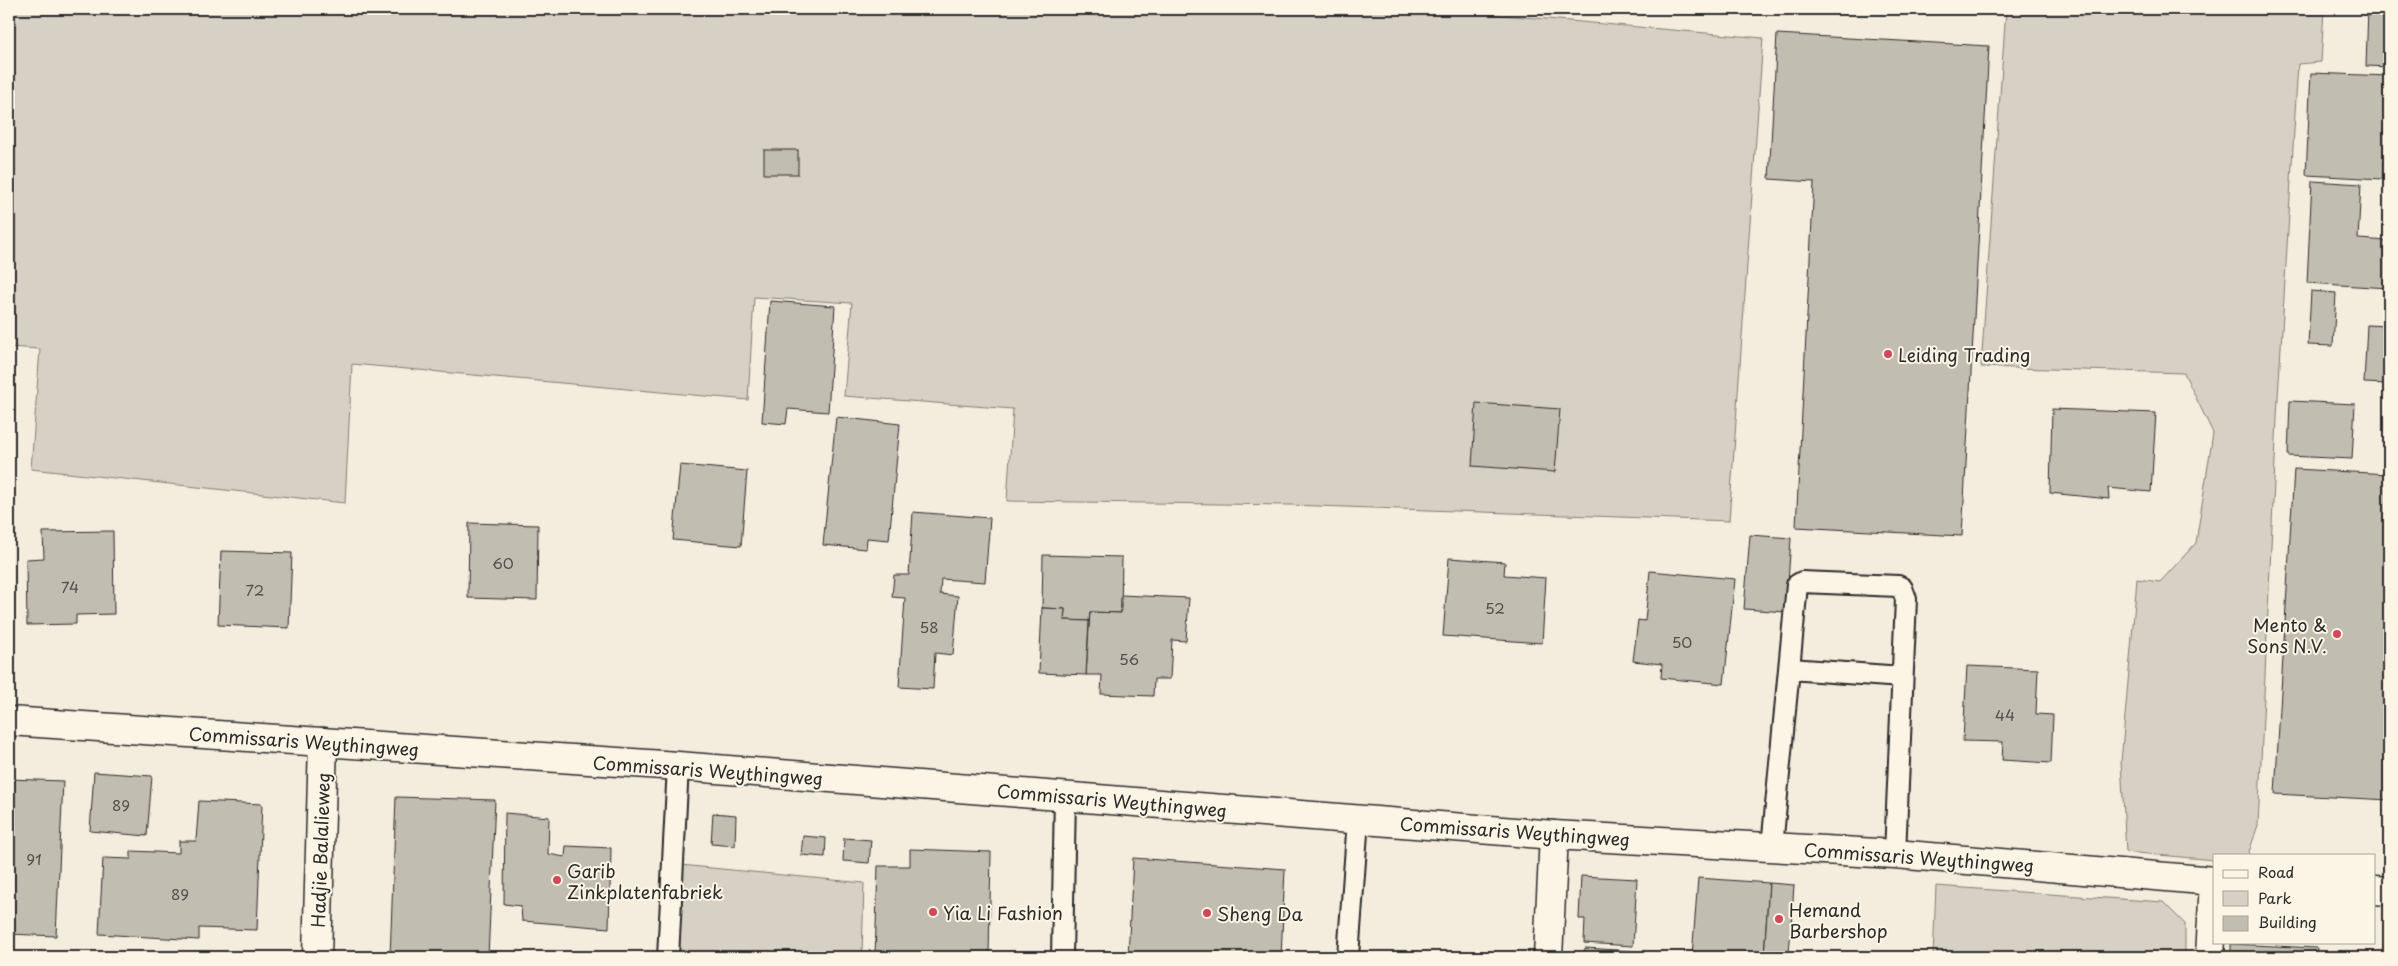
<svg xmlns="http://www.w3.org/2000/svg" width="2398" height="966" font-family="'Playpen Sans',sans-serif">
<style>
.green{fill:#d6d1c4;stroke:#807e78}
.building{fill:#c2bdb1;stroke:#2b2b2b}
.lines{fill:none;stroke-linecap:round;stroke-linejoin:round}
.lane-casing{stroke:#2b2b2b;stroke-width:24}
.street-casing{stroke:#2b2b2b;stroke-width:31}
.secondary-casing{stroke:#2b2b2b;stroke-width:31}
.lane{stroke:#fcf5e5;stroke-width:20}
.street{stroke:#fcf5e5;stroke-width:28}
.secondary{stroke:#fcf5e5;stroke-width:28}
.poi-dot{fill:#d1495b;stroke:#fcf5e5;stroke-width:2}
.labels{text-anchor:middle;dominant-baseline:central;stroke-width:4;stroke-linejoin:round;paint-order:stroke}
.number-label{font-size:15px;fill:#51504c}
.poi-label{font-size:18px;fill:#2b2b2b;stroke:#fcf5e5;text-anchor:start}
.street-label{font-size:18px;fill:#2b2b2b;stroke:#fcf5e5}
</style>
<rect width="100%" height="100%" fill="#f4edde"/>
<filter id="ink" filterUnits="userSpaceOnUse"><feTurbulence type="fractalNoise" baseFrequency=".02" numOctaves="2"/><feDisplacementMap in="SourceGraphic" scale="10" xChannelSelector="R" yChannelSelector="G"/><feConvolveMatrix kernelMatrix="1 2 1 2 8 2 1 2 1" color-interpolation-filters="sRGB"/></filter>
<g filter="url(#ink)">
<!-- green -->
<g class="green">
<polygon points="9,9 1433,9 1763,38 1729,521 1290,505 1007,501 1013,409 844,396 852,303 754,297 748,400 352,364 345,503 31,469 40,349 9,347"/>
<polygon points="2006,9 2324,9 2321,62 2298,64 2278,397 2258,825 2248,855 2214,855 2214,860 2126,852 2121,762 2137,579 2160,582 2196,543 2213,433 2184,373 1981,367"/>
<polygon points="681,865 864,883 862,957 678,957"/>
<polygon points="1936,886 2163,902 2185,924 2185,957 1933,957"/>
</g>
<!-- building -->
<g class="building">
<polygon points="771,9 849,9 849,15"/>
<polygon points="2368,9 2389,9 2389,67 2366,66"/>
<polygon points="1777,34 1989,46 1962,536 1796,527 1814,182 1769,179"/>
<polygon points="2311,73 2389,76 2389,161 2383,161 2383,179 2306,175"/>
<rect x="764" y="150" width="34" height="24"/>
<polygon points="2312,181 2361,184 2358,239 2389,241 2389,288 2307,283"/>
<polygon points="2311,291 2336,293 2333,346 2308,345"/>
<polygon points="770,301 835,306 828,412 788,409 786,424 762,422"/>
<polygon points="2367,325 2389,326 2389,384 2364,383"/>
<polygon points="2290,401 2355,404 2352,459 2288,456"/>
<polygon points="1476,403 1560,409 1555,472 1472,466"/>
<polygon points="2052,409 2156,413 2151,492 2108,488 2109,499 2050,493"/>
<polygon points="836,417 900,424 889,540 867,538 866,549 823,545"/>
<polygon points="680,465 747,471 741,546 673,540"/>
<polygon points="2294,469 2389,474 2389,800 2275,794"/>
<polygon points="913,512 990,518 985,582 941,579 940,594 958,596 953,655 935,653 933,689 899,687 905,598 892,597 894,575 909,575"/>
<polygon points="469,523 538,525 537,600 468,598"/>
<polygon points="113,531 114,614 76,615 76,624 27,625 26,559 44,558 43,532"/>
<polygon points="1750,535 1791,538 1786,612 1744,609"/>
<polygon points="221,551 292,553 289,628 218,625"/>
<polygon points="1043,555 1122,557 1121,613 1090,612 1089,621 1064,620 1065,609 1042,608"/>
<polygon points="1449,558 1505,562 1504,575 1546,578 1542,643 1443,636"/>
<polygon points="1650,571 1735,579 1724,684 1661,678 1662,664 1633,661 1638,620 1645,621"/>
<polygon points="1121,595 1189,598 1186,641 1172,640 1170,679 1154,679 1153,696 1101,694 1102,675 1086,675 1090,612 1121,613"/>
<polygon points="1042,608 1065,609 1064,620 1089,621 1086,675 1039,673"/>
<polygon points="1967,666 2038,669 2036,714 2053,715 2051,763 2002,760 2003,742 1963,741"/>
<polygon points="94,772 152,776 147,836 90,831"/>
<polygon points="9,779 63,781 56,936 9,934"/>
<polygon points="396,797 495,800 488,957 390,957"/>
<polygon points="199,801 262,804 257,930 199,928 199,940 99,934 103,858 131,859 131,851 179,853 179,841 196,841"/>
<polygon points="505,813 549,817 548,854 565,857 566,846 611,848 609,928 522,921 521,906 504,904"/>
<polygon points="713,813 736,815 735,846 711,844"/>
<polygon points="803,836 826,838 825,857 801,855"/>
<polygon points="844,838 871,840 869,863 843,861"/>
<polygon points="910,849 991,852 989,957 875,957 878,866 910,866"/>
<polygon points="1133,858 1285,869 1281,957 1128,957"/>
<polygon points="1581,876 1637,879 1633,946 1584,943 1585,919 1579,919"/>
<polygon points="1698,878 1769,883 1764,957 1692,957"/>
<polygon points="1769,883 1794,885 1789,954 1796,954 1795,957 1764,957"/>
<polygon points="2231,944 2317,948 2316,957 2231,957"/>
<polygon points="1585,948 1632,951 1632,957 1584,957"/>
</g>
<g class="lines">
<defs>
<g id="lane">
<polyline points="1790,669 1902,677"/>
<polyline points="1772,847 1797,585 1802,582 1898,586 1902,588 1906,599 1895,854"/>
<polyline points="668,957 678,766"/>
<polyline points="1062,957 1065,796"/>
<polyline points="1348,957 1358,819"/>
</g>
<g id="street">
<polyline points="317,957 323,742"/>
<polyline points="1548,957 1554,835"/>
<polyline points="2210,957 2214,881"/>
</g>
<g id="secondary">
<polyline points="9,721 678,766 1554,835 1895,854 2214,881"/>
<polyline points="2374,890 2389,891"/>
</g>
</defs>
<!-- lane casing -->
<use href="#lane" class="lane-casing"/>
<!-- street casing -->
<use href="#street" class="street-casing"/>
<!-- secondary casing -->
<use href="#secondary" class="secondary-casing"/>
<!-- lane -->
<use href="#lane" class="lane"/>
<!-- street -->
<use href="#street" class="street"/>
<!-- secondary -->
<use href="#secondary" class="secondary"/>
</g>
</g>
<!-- markers -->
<g class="poi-dot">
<circle cx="1888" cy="354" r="5"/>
<circle cx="2337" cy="634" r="5"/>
<circle cx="557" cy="880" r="5"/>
<circle cx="933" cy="912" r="5"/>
<circle cx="1207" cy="913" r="5"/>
<circle cx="1779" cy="919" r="5"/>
</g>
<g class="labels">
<!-- number labels -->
<g class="number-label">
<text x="503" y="562">60</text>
<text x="70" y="586">74</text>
<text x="255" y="589">72</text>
<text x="1495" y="607">52</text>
<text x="929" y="626">58</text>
<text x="1682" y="641">50</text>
<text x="1129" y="658">56</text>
<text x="2005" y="714">44</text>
<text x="121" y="804">89</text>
<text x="34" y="858">91</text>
<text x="180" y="893">89</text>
</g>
<!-- poi labels -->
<g class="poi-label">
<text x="1898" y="354">Leiding Trading</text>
<text x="2327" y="624" text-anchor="end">Mento &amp;<tspan x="2327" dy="21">Sons N.V.</tspan></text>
<text x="567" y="870">Garib<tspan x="567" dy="21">Zinkplatenfabriek</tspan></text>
<text x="1789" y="909">Hemand<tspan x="1789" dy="21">Barbershop</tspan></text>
<text x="943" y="912">Yia Li Fashion</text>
<text x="1217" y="913">Sheng Da</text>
</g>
<!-- street labels -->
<g class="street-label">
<text transform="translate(304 741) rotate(4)">Commissaris Weythingweg</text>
<text transform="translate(708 770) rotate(4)">Commissaris Weythingweg</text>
<text transform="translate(1112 800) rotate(5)">Commissaris Weythingweg</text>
<text transform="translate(1515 831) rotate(4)">Commissaris Weythingweg</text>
<text transform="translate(320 850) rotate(-88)">Hadjie Balalieweg</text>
<text transform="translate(1919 857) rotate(4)">Commissaris Weythingweg</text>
</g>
</g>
<!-- margin -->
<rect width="2398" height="966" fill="none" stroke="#fcf5e5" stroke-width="30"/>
<rect x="15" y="15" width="2368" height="936" fill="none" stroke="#2b2b2b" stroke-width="2" filter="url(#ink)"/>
<!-- legend -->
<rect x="2213" y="854" width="162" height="90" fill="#fcf5e5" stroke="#a8a49b"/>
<rect x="2223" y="870" width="25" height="8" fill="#fcf5e5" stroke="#a8a49b"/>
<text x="2258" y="878" font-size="15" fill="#2b2b2b">Road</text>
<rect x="2223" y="891" width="25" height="15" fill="#d6d1c4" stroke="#a8a49b"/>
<text x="2258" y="904" font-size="15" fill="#2b2b2b">Park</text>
<rect x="2223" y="916" width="25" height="15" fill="#c2bdb1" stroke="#a8a49b"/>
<text x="2258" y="928" font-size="15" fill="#2b2b2b">Building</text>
</svg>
